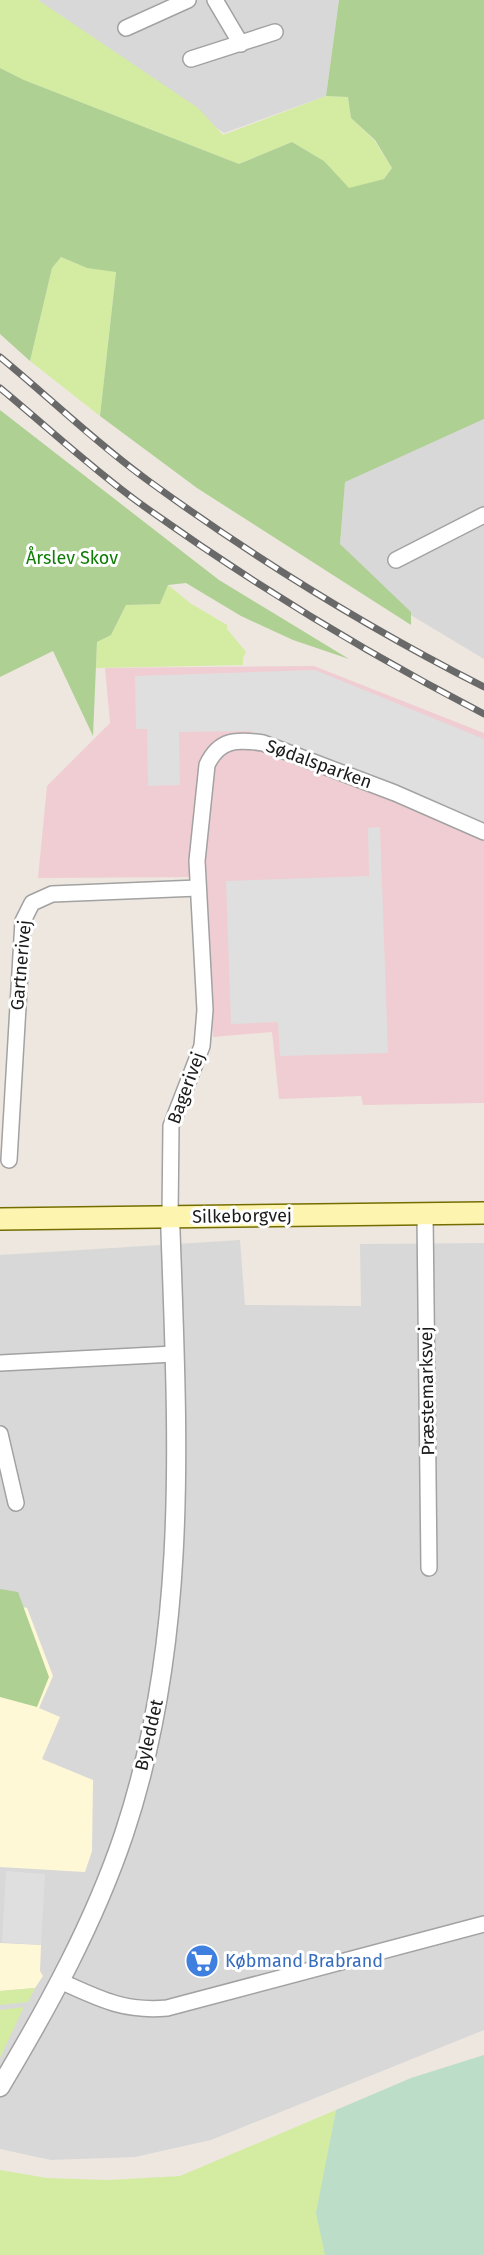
<svg xmlns="http://www.w3.org/2000/svg" width="484" height="2255" font-family="'Fira Sans',sans-serif">
<style>
.residential{fill:#d9d8d8}
.commercial{fill:#f0cdd2}
.education{fill:#fff8d7}
.grass{fill:#d3eca2}
.forest{fill:#aed092}
.wetland{fill:#bcddc8}
.parking{fill:#dfdfdf}
.lines{fill:none;stroke-linecap:round;stroke-linejoin:round}
.minor-casing{stroke:#a2a2a2;stroke-width:18}
.tertiary-casing{stroke:#a2a2a2;stroke-width:21}
.secondary-casing{stroke:#746e00;stroke-width:24}
.minor{stroke:#fff;stroke-width:15}
.tertiary{stroke:#fff;stroke-width:18}
.secondary{stroke:#fdf4af;stroke-width:21}
.rail-casing{stroke:#696969;stroke-width:7}
.rail{stroke:#fff;stroke-width:4.5;stroke-dasharray:14;stroke-linecap:butt}
.labels{text-anchor:middle;dominant-baseline:central;stroke-width:6;stroke-linejoin:round;paint-order:stroke}
.park-label{font-size:18px;fill:#0f7d05;stroke:#fff}
.street-label{font-size:18px;fill:#1b1b1b;stroke:#fff}
.shop-label{font-size:18px;fill:#366cbe;stroke:#fff;text-anchor:start}
</style>
<rect width="100%" height="100%" fill="#eee7e0"/>
<!-- residential -->
<g class="residential">
<polygon points="22,0 339,0 326,96 224,133"/>
<polygon points="484,419 484,659 394,605 340,544 345,481"/>
<polygon points="240,1240 245,1305 361,1306 360,1244 484,1243 484,2030 211,2140 135,2157 51,2160 0,2149 0,1255"/>
</g>
<!-- commercial -->
<polygon class="commercial" points="314,666 484,733 484,1103 363,1105 361,1096 279,1099 272,1032 213,1037 205,877 38,878 47,786 110,723 105,668"/>
<!-- education -->
<g class="education">
<polygon points="0,1602 27,1608 53,1676 39,1708 60,1717 42,1759 93,1780 92,1851 85,1872 0,1867"/>
<polygon points="0,1943 41,1945 40,1971 43,1976 35,1988 0,1991"/>
</g>
<!-- grass -->
<g class="grass">
<polygon points="0,0 38,0 198,108 223,135 326,96 348,97 351,118 374,140 392,168 384,179 349,189 324,161 292,142 239,164 24,80 0,68"/>
<polygon points="61,257 87,268 116,271 100,416 30,361 52,268"/>
<polygon points="168,585 190,603 227,625 227,629 246,652 243,658 243,665 96,668 97,642 111,635 126,605 160,604"/>
<polygon points="35,1988 28,2002 0,2005 0,1991"/>
<polygon points="24,2007 0,2058 0,2010"/>
<polygon points="336,2110 318,2206 327,2255 0,2255 0,2170 47,2178 108,2180 180,2176"/>
</g>
<!-- forest -->
<g class="forest">
<polygon points="339,0 484,0 484,419 345,482 340,544 411,612 411,625 197,488 100,416 116,272 87,268 61,257 52,268 30,361 0,334 0,68 24,80 239,164 292,142 324,161 349,188 384,179 392,168 375,140 351,118 348,97 326,96"/>
<polygon points="0,410 219,580 349,659 293,640 241,616 186,583 168,585 160,604 126,605 111,635 97,642 93,736 53,651 0,677"/>
<polygon points="0,1589 18,1592 49,1677 37,1707 0,1697"/>
</g>
<!-- wetland -->
<polygon class="wetland" points="484,2055 484,2255 325,2255 316,2213 336,2110 411,2078"/>
<!-- parking -->
<g class="parking">
<polygon points="315,670 484,739 484,827 250,731 179,732 180,785 148,786 147,729 136,729 135,676"/>
<polygon points="380,827 388,1053 280,1056 278,1022 231,1024 226,881 369,876 368,828"/>
<polygon points="6,1871 45,1874 41,1945 2,1942"/>
</g>
<g class="lines">
<defs>
<g id="minor">
<polyline points="215,0 241,44"/>
<polyline points="126,28 188,0"/>
<polyline points="191,59 275,32"/>
<polyline points="396,560 484,515"/>
<polyline points="9,1160 23,921 32,903 52,894 198,888"/>
<polyline points="425,1214 429,1568"/>
<path d="M 170,1217 L 171,1126 L 202,1046 L 205,1010 L 197,861 L 207,765 C 219,739 237,739 263,743 L 395,793 L 484,832"/>
<polyline points="0,1363 174,1354"/>
<polyline points="0,1434 16,1503"/>
<path d="M 60,1981 C 98,1998 123,2012 167,2008 L 484,1924"/>
</g>
<path id="tertiary" d="M 0,2087 C 48,2007 94,1923 124,1834 C 191,1633 177,1425 170,1217"/>
<polyline id="secondary" points="0,1219 484,1213"/>
</defs>
<!-- minor casing -->
<use href="#minor" class="minor-casing"/>
<!-- tertiary casing -->
<use href="#tertiary" class="tertiary-casing"/>
<!-- secondary casing -->
<use href="#secondary" class="secondary-casing"/>
<!-- minor -->
<use href="#minor" class="minor"/>
<!-- tertiary -->
<use href="#tertiary" class="tertiary"/>
<!-- secondary -->
<use href="#secondary" class="secondary"/>
<defs>
<g id="rail">
<path d="M 0,357 C 50,398 98,445 150,482 C 256,559 368,628 484,687"/>
<path d="M 0,388 C 46,426 90,467 138,502 C 248,581 363,651 484,714"/>
</g>
</defs>
<!-- rail casing -->
<use href="#rail" class="rail-casing"/>
<!-- rail -->
<use href="#rail" class="rail"/>
</g>
<!-- icons -->
<defs>
<symbol id="supermarket-disc" viewBox="-11 -11 22 22"><circle r="9.5" fill="#3f7fe0" stroke="#fff"/><path d="M-6-5.5h2.5l.6 2H6L4.5 2H-2.5L-4.4-4H-6ZM-1.5 3.2a1.3 1.3 0 1 0 .1 0ZM3 3.2a1.3 1.3 0 1 0 .1 0Z" fill="#fff"/></symbol>
</defs>
<g fill-rule="evenodd">
<use href="#supermarket-disc" x="183" y="1942" width="38" height="38"/>
</g>
<g class="labels">
<!-- park labels -->
<g class="park-label">
<text x="72" y="558">Årslev Skov</text>
</g>
<!-- street labels -->
<g class="street-label">
<text transform="translate(319 764) rotate(20)">Sødalsparken</text>
<text transform="translate(21 965) rotate(-85)">Gartnerivej</text>
<text transform="translate(186 1088) rotate(-70)">Bagerivej</text>
<text transform="translate(242 1216) rotate(-1)">Silkeborgvej</text>
<text transform="translate(427 1391) rotate(-91)">Præstemarksvej</text>
<text transform="translate(149 1735) rotate(-77)">Byleddet</text>
</g>
<!-- shop labels -->
<g class="shop-label">
<text x="225" y="1961">Købmand Brabrand</text>
</g>
</g>
</svg>
